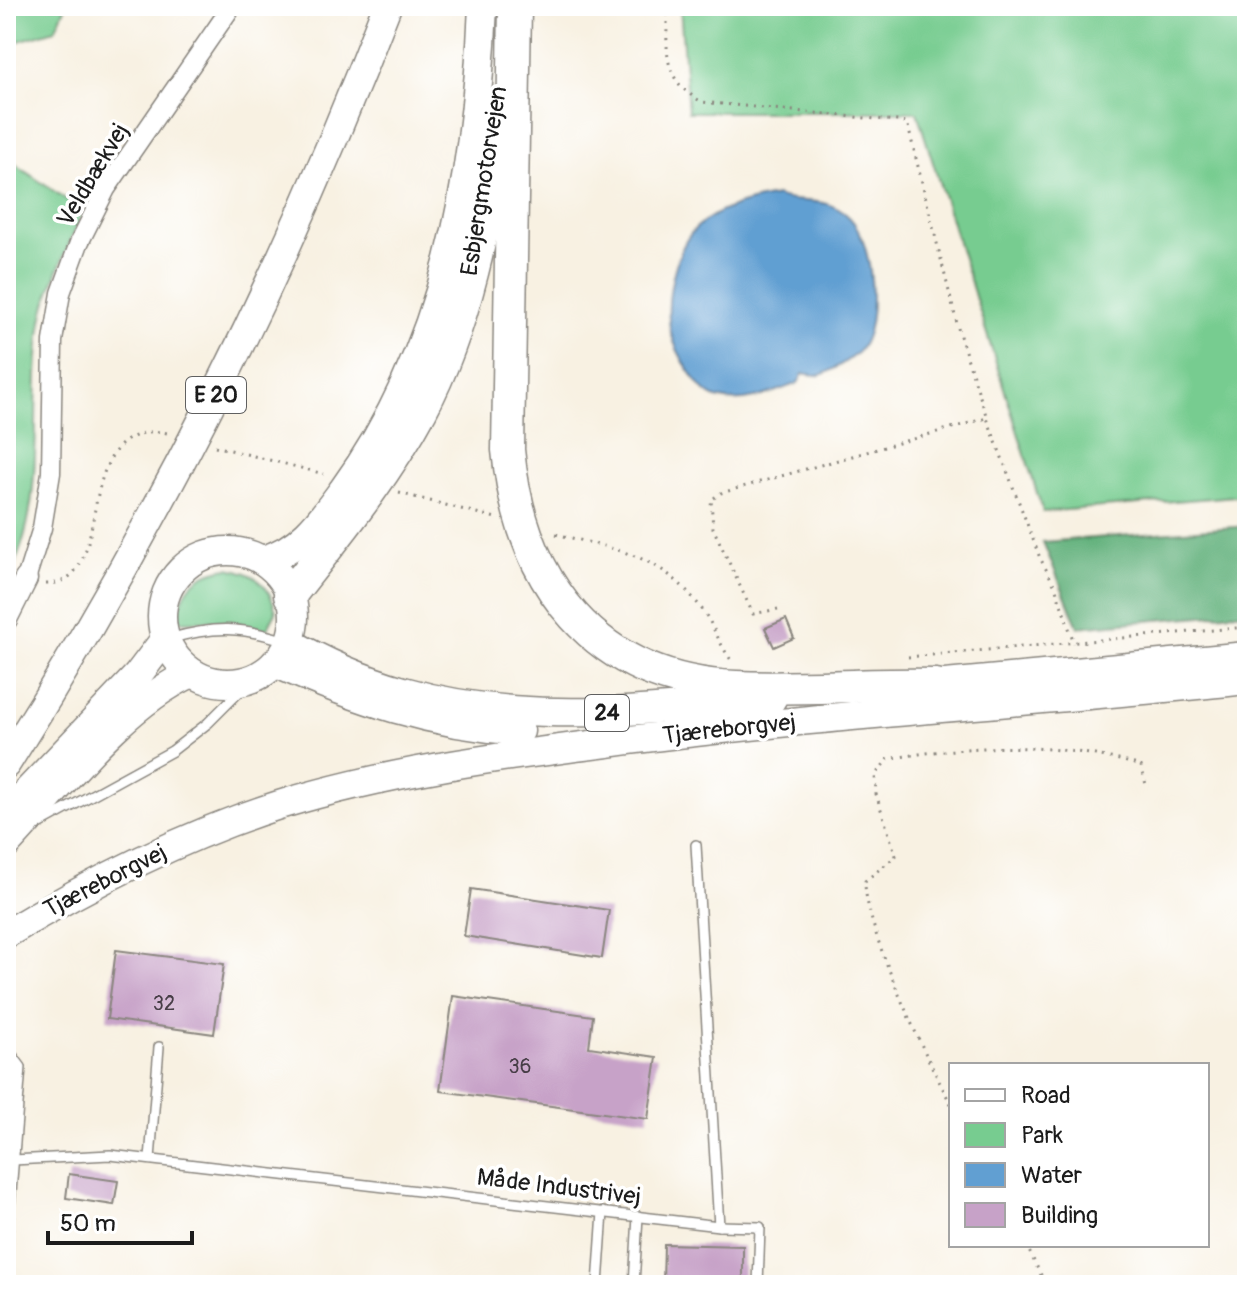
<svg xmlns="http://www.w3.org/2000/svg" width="1253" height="1291" font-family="Pangolin,sans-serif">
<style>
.green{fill:#77cc90;stroke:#4a7456;stroke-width:2}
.forest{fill:#61b07a;stroke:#3e664b;stroke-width:2}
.water{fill:#619fd2;stroke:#3e5e77;stroke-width:2}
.building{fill:#c7a2c8}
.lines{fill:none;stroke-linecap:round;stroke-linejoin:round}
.service-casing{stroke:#8a867f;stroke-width:12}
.minor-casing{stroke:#8a867f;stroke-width:21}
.tertiary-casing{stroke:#8a867f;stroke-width:25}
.trunk-casing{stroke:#8a867f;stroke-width:31}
.motorway-casing{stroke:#8a867f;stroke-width:35}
.path{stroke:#8a867f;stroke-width:3;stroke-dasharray:2 6;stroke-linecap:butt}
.service{stroke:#fff;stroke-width:9}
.minor{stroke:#fff;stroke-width:18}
.tertiary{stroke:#fff;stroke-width:22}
.trunk{stroke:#fff;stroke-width:28}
.motorway{stroke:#fff;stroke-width:32}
.labels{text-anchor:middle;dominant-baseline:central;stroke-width:7;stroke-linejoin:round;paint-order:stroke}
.number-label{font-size:20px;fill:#473e47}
.shield{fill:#fff;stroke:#606060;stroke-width:2}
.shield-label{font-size:22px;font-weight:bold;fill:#1c1c1c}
.street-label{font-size:24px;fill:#1c1c1c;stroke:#fff}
</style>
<rect width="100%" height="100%" fill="#fff"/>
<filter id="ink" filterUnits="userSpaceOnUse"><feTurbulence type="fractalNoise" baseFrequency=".0125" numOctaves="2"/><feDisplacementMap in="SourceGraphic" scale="16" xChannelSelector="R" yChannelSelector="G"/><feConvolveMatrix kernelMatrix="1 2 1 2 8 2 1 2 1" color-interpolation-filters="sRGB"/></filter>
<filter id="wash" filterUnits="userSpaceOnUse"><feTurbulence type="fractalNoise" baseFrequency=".006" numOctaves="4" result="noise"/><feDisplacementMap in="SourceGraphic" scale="32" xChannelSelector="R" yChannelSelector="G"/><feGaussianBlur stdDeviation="1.8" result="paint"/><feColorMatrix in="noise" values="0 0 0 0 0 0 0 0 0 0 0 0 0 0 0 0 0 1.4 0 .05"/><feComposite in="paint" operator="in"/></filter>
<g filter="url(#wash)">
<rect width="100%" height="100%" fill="#f8f1e2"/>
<!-- green -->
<g class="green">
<polygon points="6,6 66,6 55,30 6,45"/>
<polygon points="680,6 1247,6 1247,495 1043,512 917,112 688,112"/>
<path d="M 6,158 L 83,211 C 70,244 48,287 42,321 C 28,407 50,503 6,582 Z"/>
<path d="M 228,568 C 255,572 270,585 276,612 L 267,629 L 229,621 L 179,621 C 179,590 197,572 228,568 Z"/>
</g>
<!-- forest -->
<polygon class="forest" points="1247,526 1247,612 1078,627 1043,542"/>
<!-- water -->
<path class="water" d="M 777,196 C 795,206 826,193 850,218 C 873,242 880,321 861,348 C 856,356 831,372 820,375 C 816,376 808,373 803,374 L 798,383 C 774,392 747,405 720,399 C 708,397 700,386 693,376 C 682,361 670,339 669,320 C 667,293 676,246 697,227 C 719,208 749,200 777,196 Z"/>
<g id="blocks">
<!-- building -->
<g class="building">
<polygon points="786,619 794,638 774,647 765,628"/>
<polygon points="471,889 609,910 602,958 464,936"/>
<polygon points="116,950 224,964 214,1034 107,1019"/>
<polygon points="453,996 593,1016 589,1047 657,1057 648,1119 440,1091"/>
<polygon points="69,1174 118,1181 114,1205 66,1198"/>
<polygon points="664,1244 743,1246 743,1285 663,1285"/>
</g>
</g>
</g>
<g filter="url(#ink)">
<use href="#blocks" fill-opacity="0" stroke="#8a867f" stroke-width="2"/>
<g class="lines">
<defs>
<g id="service">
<path d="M 168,639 C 214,626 240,626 286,641"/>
<polyline points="39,824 172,751 208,723 253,678"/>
<polyline points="6,1047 21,1067 6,1255"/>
<polyline points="150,1159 159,1047"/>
<polyline points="13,1160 110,1155 719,1226 696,845"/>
<polyline points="719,1226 760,1227 758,1285"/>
<polyline points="598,1285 603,1212"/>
<polyline points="634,1285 638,1216"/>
</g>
<polyline id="minor" points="26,579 42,528 51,473 53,341 61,293 79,243 106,189 232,6"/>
<polyline id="tertiary" points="6,619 26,579"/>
<g id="trunk">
<circle cx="228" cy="617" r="66"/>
<path d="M 262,560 C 299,551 321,520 343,490 C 446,349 476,177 483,6"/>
<path d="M 289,642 C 447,734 599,715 772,699"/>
<path d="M 275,663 C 358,700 429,724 520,731"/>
<polyline points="913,687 1247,656"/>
<path d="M 6,764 C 158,525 285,271 387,6"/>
<polyline points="6,814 137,676 165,639"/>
<path d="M 6,845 C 60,788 120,706 192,673"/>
<path d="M 6,934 C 92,882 182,836 279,805 C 386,772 495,757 607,743 C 819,715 1034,702 1247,680"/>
</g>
<g id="motorway">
<path d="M 515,6 L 508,450 C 521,583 595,681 736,687 C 803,690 870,683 936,685"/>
<path d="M 290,595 C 337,535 385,477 421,410 C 464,330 489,217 497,127"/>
</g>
</defs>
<!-- service casing -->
<use href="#service" class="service-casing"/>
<!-- minor casing -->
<use href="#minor" class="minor-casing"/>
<!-- tertiary casing -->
<use href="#tertiary" class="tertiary-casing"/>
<!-- trunk casing -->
<use href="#trunk" class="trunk-casing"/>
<!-- motorway casing -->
<use href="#motorway" class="motorway-casing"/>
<!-- path -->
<g class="path">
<path d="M 667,6 C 668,50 659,78 702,102 L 907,122 L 960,336 L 987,418 L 1040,558 L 1055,586 L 1074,643"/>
<polyline points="215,446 324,474"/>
<polyline points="399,493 496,518"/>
<path d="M 556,534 C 620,551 663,554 704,612 C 714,627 720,645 731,660"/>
<path d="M 46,584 C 111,584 77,466 131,438 C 142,432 154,430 167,433"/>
<polyline points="778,609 753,614 713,528 711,500 721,493 987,418"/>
<polyline points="908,657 1247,627"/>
<path d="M 951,1104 C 927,1060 864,928 865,881 L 896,856 L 876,794 L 875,775 L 888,759 C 972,744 1058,741 1141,766 L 1147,788"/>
<polyline points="1026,1245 1046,1285"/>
</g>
<!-- service -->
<use href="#service" class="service"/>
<!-- minor -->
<use href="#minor" class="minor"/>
<!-- tertiary -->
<use href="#tertiary" class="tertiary"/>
<!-- trunk -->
<use href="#trunk" class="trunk"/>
<!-- motorway -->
<use href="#motorway" class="motorway"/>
</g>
</g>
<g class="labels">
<!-- number labels -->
<g class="number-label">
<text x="164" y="1003">32</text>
<text x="520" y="1066">36</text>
</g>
<!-- shield labels -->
<g class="shield">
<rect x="186" y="377" width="60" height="36" rx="6"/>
<rect x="585" y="695" width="44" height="36" rx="6"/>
</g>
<g class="shield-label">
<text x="216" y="395">E 20</text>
<text x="607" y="713">24</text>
</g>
<!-- street labels -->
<g class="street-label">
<text transform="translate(93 175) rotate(-59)">Veldbækvej</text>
<text transform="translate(484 181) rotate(-81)">Esbjergmotorvejen</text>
<text transform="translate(729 729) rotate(-6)">Tjæreborgvej</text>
<text transform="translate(105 881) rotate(-27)">Tjæreborgvej</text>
<text transform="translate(559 1187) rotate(7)">Måde Industrivej</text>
</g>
</g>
<!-- margin -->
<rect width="1253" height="1291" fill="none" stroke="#fff" stroke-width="32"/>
<!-- legend -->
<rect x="949" y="1063" width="260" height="184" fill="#ffffff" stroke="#a4a4a4" stroke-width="2"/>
<rect x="965" y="1089" width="40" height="12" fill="#ffffff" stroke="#a4a4a4" stroke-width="2"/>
<text x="1021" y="1103" font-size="24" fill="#1c1c1c">Road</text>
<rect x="965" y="1123" width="40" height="24" fill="#77cc90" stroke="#a4a4a4" stroke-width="2"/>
<text x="1021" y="1143" font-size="24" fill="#1c1c1c">Park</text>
<rect x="965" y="1163" width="40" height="24" fill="#619fd2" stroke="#a4a4a4" stroke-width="2"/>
<text x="1021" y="1183" font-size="24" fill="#1c1c1c">Water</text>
<rect x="965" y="1203" width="40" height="24" fill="#c7a2c8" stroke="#a4a4a4" stroke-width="2"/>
<text x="1021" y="1223" font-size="24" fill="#1c1c1c">Building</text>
<!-- scale -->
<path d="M48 1231v12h144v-12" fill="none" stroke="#1c1c1c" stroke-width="4"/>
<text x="60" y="1231" font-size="24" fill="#1c1c1c" stroke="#ffffff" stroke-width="6" paint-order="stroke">50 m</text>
</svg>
